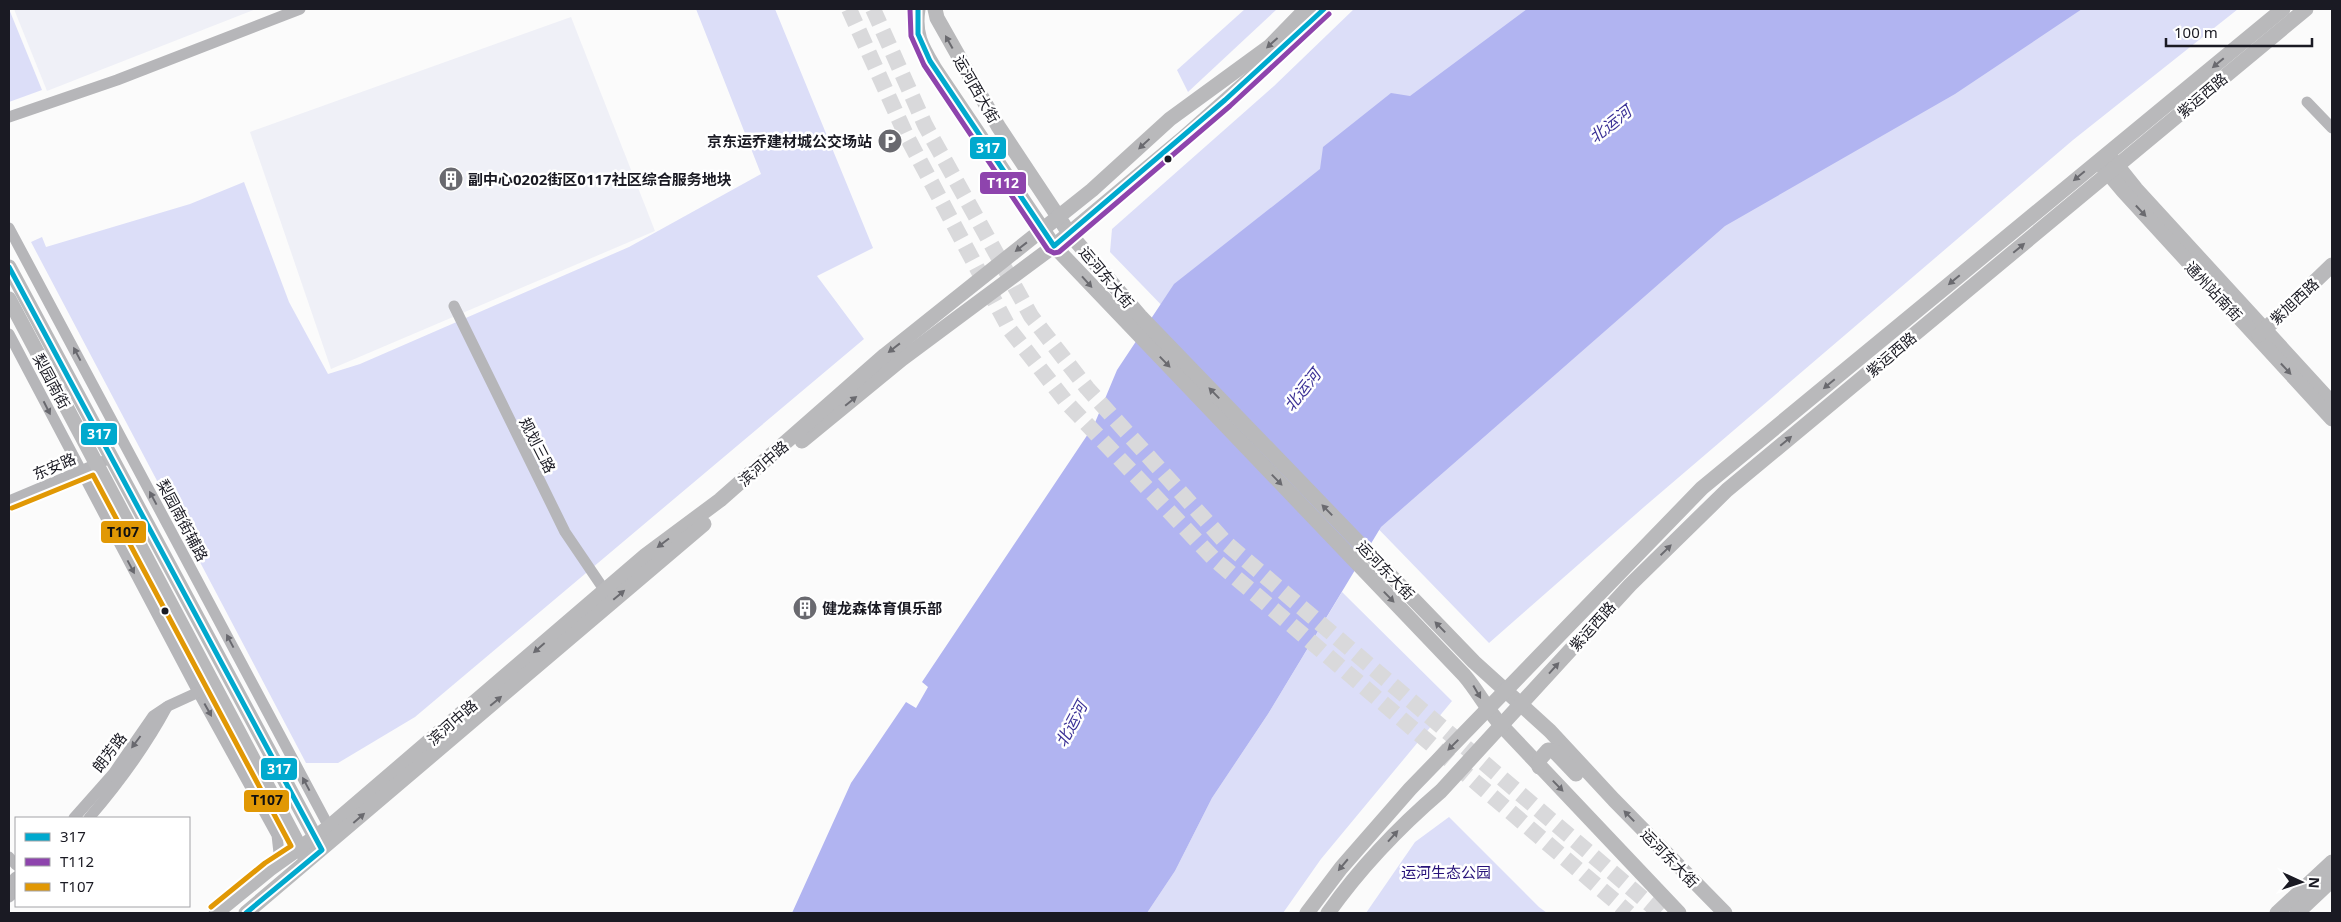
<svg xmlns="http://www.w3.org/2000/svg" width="2341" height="922" font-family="'Noto Sans','Noto Sans SC',sans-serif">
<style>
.built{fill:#eff0f7}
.green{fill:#dcdef8}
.water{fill:#b1b4f1}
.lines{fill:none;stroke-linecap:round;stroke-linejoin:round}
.highway-tunnel{stroke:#d9d9db;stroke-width:16;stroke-dasharray:16 8;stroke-linecap:butt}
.minor{stroke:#b6b6b9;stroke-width:11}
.major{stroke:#b9b9bb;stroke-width:15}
.bus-1-casing{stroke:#fff;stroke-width:9}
.bus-2-casing{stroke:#fff;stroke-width:9}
.bus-3-casing{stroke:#fff;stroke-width:9}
.bus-1{stroke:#00a9ce;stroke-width:5}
.bus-2{stroke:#8e44ad;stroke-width:5}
.bus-3{stroke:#e19804;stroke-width:5}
.oneway{fill:#6a6a6f}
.oneway2{fill:#68686e}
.bus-dot{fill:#1a1a23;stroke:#fff;stroke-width:2}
.labels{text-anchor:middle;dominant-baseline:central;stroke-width:5;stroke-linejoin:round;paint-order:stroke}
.street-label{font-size:15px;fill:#1a1a23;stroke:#fff}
.poi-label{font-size:15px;font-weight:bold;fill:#1a1a23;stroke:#fff;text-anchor:start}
.park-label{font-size:15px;fill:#271279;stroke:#fff}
.water-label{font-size:16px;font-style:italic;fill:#3b3196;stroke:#fff}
.line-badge{stroke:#fff;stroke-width:2}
.badge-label{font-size:14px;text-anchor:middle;font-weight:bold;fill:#fff}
.pale-badge-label{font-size:14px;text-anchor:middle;font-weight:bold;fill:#111}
</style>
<rect width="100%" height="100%" fill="#fbfbfb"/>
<!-- built -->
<g class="built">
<polygon points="14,9 256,9 47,91"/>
<polygon points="571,17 655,231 331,369 250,132"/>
</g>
<!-- green -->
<g class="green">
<polygon points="9,9 42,90 9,102"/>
<polygon points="696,9 775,9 873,248 817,276 864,339 415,717 338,763 306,763 31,242 42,237 46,247 190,204 244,182 289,302 328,374 360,364 629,247 761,174"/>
<polygon points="1245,9 1277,9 1188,92 1177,70"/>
<polygon points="1354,9 2238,9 2073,140 1644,507 1489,643 1110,252 1112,229 1274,86"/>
<polygon points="1342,592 1452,701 1321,859 1283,913 1147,913 1175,871 1212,798 1268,714"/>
<polygon points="1449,817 1539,907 1547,913 1366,913 1415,842"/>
</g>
<!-- water -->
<polygon class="water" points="1527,9 2082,9 1955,94 1725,226 1381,527 1268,714 1212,798 1175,871 1147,913 792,913 851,783 906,702 916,708 928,687 922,682 1094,425 1117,370 1174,284 1320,169 1323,147 1391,93 1410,96"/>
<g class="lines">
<!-- highway-tunnel -->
<g class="highway-tunnel">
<polyline points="849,9 906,135 1010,330 1067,403 1214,559 1629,913"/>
<polyline points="873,9 925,125 1031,316 1087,388 1226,543 1660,913"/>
</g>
<!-- minor -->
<g class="minor">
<polyline points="2307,102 2332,128"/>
<polyline points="9,117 117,80 300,9"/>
<polyline points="9,228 329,827"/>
<polyline points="454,306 565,532 605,591"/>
<polyline points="9,334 198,692 277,835 280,862"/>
<polyline points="9,501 104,461"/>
<polyline points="74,818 113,774 153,716 168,706 214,685"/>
<path d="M 89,818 C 119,783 145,748 167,707"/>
<polyline points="9,857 16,865"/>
<polyline points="9,884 16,877"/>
<polyline points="9,897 16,891"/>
</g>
<!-- major -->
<g class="major">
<path d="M 918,9 C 914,35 922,47 935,69 L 1054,246 L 1464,675 C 1478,691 1487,710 1501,725 L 1679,913"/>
<polyline points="935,9 937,18 998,126 1069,233 1140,316 1474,662 1550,731 1614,800 1725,913"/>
<polyline points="2112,159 2136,189 2332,403"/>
<polyline points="2102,166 2123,191 2332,419"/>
<polyline points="9,267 320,846"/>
<polyline points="9,299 305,857"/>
<polyline points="2259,335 2332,265"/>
<polyline points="802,441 902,359 1054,246 1182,139 1278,54 1324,9"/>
<polyline points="1539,767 1540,759 1548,750 1554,751 1576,774"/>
<polyline points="216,913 270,869 329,827 646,555 720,500 885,355 1092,190 1170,119 1270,46 1306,9"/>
<polyline points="246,913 704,524"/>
<polyline points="1307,913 1341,868 1410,789 1702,488 2283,9"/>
<path d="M 1328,913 C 1360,868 1399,827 1441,791 L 1630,585 L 1727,490 L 2306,9"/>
<polyline points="2277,913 2332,862"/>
<polyline points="2297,913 2332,880"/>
</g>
<defs>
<g id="bus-1">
<polyline points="918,9 918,34 930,61 1054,246 1225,100 1324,9"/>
<polyline points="9,267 322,850 246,913"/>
</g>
<polyline id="bus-2" points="910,9 911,36 924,65 1048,250 1054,253 1059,252 1230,106 1329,14"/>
<polyline id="bus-3" points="12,508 93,475 291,846 265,863 211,907"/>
</defs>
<!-- bus-1 casing -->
<use href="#bus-1" class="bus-1-casing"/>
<!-- bus-2 casing -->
<use href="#bus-2" class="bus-2-casing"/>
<!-- bus-3 casing -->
<use href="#bus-3" class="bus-3-casing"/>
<!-- bus-1 -->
<use href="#bus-1" class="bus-1"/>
<!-- bus-2 -->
<use href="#bus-2" class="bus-2"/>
<!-- bus-3 -->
<use href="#bus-3" class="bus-3"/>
</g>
<!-- one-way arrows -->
<defs><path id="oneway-solid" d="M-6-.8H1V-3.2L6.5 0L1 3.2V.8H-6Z" transform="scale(1.25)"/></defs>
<g class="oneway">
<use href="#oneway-solid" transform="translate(949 42) rotate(-119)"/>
<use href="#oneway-solid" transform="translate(1272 43) rotate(138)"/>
<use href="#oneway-solid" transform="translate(2218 63) rotate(140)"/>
<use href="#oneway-solid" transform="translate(1144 144) rotate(137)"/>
<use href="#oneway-solid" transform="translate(2079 176) rotate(140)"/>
<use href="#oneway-solid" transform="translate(2141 211) rotate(47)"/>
<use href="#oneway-solid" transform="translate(1021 247) rotate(142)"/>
<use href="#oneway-solid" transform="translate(2019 248) rotate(-40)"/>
<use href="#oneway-solid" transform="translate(1954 280) rotate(140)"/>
<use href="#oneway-solid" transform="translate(1087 282) rotate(48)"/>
<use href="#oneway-solid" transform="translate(894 348) rotate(142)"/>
<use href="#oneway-solid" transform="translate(1165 362) rotate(46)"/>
<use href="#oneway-solid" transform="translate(2286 369) rotate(47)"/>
<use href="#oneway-solid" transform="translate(1829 384) rotate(140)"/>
<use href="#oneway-solid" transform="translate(1214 393) rotate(-134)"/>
<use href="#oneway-solid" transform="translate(851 401) rotate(-39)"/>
<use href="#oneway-solid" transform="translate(1786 441) rotate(-40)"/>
<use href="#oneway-solid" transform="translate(1277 480) rotate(46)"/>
<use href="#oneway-solid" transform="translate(1327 510) rotate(-134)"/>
<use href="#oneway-solid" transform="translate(663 543) rotate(143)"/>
<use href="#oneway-solid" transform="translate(1666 550) rotate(-44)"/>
<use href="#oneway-solid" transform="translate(619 595) rotate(-40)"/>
<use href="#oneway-solid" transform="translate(1389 597) rotate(46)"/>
<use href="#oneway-solid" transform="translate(1440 627) rotate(-134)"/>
<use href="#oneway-solid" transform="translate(539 648) rotate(139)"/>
<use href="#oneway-solid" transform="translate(1554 668) rotate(-48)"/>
<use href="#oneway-solid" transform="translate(1477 692) rotate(60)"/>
<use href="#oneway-solid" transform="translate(496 701) rotate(-40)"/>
<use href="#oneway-solid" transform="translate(1453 745) rotate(135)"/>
<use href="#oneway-solid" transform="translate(1558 786) rotate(46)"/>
<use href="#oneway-solid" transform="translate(1629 816) rotate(-134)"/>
<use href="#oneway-solid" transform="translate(359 818) rotate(-41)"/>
<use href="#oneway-solid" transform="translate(1393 836) rotate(-48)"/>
<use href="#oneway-solid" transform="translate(1343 865) rotate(130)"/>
</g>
<g class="oneway2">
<use href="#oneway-solid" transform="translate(77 354) rotate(-118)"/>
<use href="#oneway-solid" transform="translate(47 408) rotate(63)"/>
<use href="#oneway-solid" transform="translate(153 498) rotate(-118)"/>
<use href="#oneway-solid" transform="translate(131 567) rotate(62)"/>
<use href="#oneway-solid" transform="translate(230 641) rotate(-118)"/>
<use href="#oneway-solid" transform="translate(208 710) rotate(61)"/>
<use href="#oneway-solid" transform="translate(136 742) rotate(127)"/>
<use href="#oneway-solid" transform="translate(306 784) rotate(-118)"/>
</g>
<!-- icons -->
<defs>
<symbol id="parking-disc" viewBox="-11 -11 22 22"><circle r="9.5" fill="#69696f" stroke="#fff"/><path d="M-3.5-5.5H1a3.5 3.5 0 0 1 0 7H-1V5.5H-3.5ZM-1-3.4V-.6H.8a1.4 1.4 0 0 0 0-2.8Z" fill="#fff"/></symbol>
<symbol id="building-disc" viewBox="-11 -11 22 22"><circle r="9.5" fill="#69696f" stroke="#fff"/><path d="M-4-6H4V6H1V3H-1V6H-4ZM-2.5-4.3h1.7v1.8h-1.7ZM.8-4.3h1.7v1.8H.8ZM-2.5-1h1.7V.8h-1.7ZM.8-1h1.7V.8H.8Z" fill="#fff"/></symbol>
</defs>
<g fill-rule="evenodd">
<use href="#parking-disc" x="876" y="127" width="28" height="28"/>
<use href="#building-disc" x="437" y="165" width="28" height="28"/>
<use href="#building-disc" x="791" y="594" width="28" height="28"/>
</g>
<!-- markers -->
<g class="bus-dot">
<circle cx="1168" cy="159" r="4.5"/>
<circle cx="165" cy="611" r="4.5"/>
</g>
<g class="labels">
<!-- street labels -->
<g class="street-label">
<text transform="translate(977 89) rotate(60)">运河西大街</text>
<text transform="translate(2202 95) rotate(-40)">紫运西路</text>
<text transform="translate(1107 277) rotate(50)">运河东大街</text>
<text transform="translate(2214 291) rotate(47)">通州站南街</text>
<text transform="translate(2294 301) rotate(-43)">紫旭西路</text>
<text transform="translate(1891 354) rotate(-40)">紫运西路</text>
<text transform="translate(52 381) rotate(62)">梨园南街</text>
<text transform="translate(538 445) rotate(63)">规划三路</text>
<text transform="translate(763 463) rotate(-41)">滨河中路</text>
<text transform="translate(54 466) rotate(-23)">东安路</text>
<text transform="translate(183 520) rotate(62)">梨园南街辅路</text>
<text transform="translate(1386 570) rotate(46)">运河东大街</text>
<text transform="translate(1592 626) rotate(-48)">紫运西路</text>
<text transform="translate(452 722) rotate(-41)">滨河中路</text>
<text transform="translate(109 752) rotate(-52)">朗芳路</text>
<text transform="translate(1670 858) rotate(46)">运河东大街</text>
</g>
<!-- poi labels -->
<g class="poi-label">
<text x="872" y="141" text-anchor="end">京东运乔建材城公交场站</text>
<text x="468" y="179">副中心0202街区0117社区综合服务地块</text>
<text x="822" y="608">健龙森体育俱乐部</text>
</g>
<!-- park labels -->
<g class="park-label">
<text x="1446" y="872">运河生态公园</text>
</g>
<!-- water labels -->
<g class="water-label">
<text transform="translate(1610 124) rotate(-38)">北运河</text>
<text transform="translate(1302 390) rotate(-52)">北运河</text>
<text transform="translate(1071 724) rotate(-62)">北运河</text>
</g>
</g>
<g class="line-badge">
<rect x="969" y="136" width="38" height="24" rx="5" fill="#00a9ce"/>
<rect x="979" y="171" width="48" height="24" rx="5" fill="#8e44ad"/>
<rect x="80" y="422" width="38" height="24" rx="5" fill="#00a9ce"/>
<rect x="100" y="520" width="47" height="24" rx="5" fill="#e19804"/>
<rect x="260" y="757" width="38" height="24" rx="5" fill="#00a9ce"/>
<rect x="243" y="789" width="47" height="24" rx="5" fill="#e19804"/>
</g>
<g class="badge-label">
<text x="988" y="153">317</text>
<text x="1003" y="188">T112</text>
<text x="99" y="439">317</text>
<text x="279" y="774">317</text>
</g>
<g class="pale-badge-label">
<text x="123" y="537">T107</text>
<text x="267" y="805">T107</text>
</g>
<!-- border -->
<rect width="2341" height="922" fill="none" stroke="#1a1a23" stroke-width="20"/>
<!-- legend -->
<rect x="15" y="817" width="175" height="90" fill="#ffffff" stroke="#a3a3a7"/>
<rect x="25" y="833" width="25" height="8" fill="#00a9ce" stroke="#a3a3a7"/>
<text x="60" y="842" font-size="15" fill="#1a1a23">317</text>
<rect x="25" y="858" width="25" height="8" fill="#8e44ad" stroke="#a3a3a7"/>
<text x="60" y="867" font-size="15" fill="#1a1a23">T112</text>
<rect x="25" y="883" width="25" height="8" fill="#e19804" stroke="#a3a3a7"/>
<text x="60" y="892" font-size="15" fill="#1a1a23">T107</text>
<!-- north arrow -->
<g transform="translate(2301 882) rotate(93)" stroke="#ffffff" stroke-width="4" paint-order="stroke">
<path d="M0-4L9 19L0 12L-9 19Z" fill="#1a1a23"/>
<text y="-8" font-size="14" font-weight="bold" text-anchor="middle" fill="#1a1a23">N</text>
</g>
<!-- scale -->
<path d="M2166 38v8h146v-8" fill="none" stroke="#1a1a23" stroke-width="2.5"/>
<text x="2174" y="38" font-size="15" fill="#1a1a23" stroke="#ffffff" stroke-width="4" paint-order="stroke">100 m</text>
</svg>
